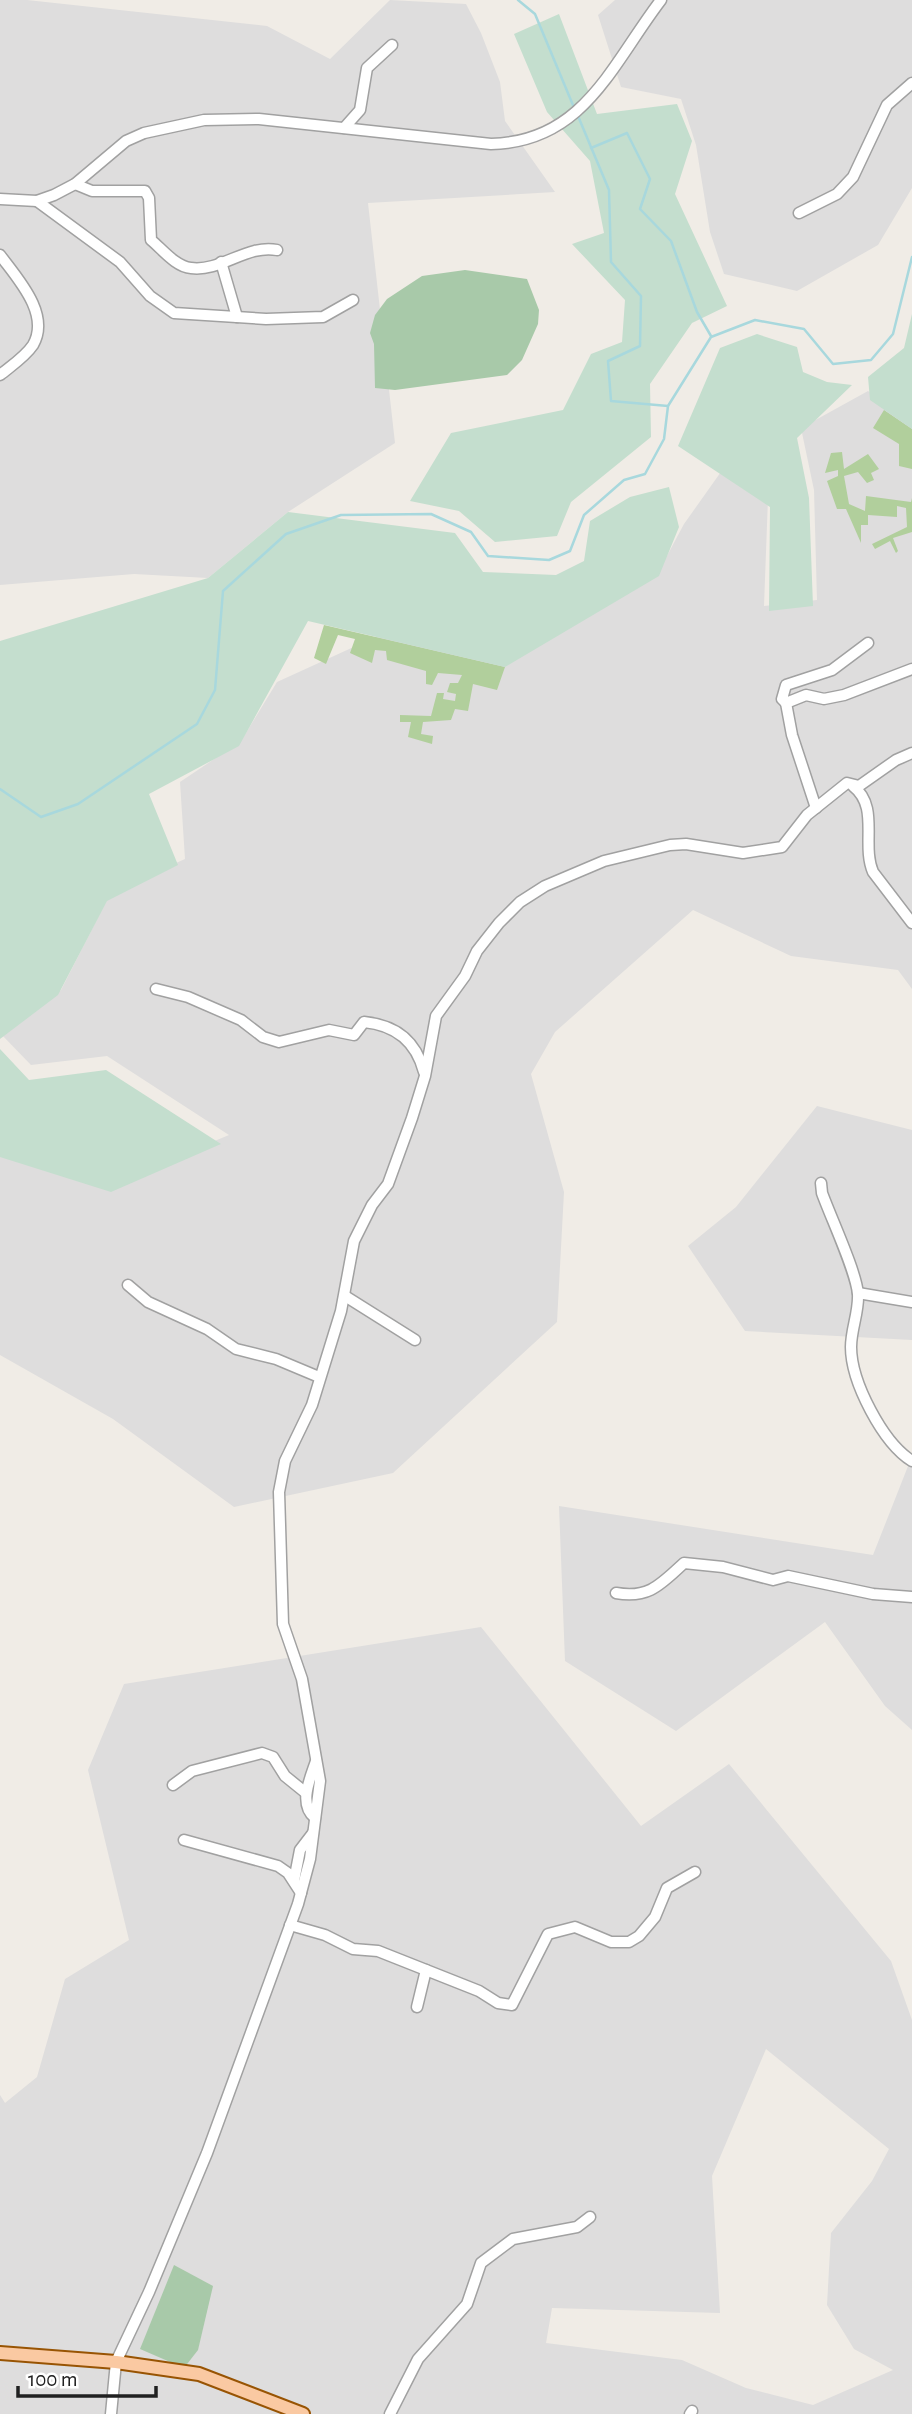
<svg xmlns="http://www.w3.org/2000/svg" width="912" height="2414" font-family="'Alegreya Sans',sans-serif">
<style>
.residential{fill:#dedddd;fill-rule:evenodd}
.forest{fill:#b1cf9c}
.wetland{fill:#c4dece}
.cemetery{fill:#a8c9a9}
.lines{fill:none;stroke-linecap:round;stroke-linejoin:round}
.stream{stroke:#a8d8dd;stroke-width:2.5}
.minor-casing{stroke:#a1a1a1;stroke-width:13}
.major-casing{stroke:#985403;stroke-width:16}
.minor{stroke:#fff;stroke-width:10}
.major{stroke:#fac9a2;stroke-width:12}
</style>
<rect width="100%" height="100%" fill="#f0ece6"/>
<!-- residential -->
<g class="residential">
<polygon points="0,0 27,0 267,26 330,59 390,0 466,4 481,33 500,82 505,121 555,192 368,203 395,443 288,512 208,578 134,574 0,585"/>
<polygon points="615,0 912,0 912,188 878,245 797,291 724,274 710,232 696,145 681,99 621,87 598,15"/>
<polygon points="868,391 912,423 912,989 898,970 791,956 693,910 555,1032 531,1074 564,1192 557,1322 393,1473 234,1507 113,1419 0,1355 0,1150 111,1184 229,1135 107,1056 31,1065 0,1033 61,990 111,892 185,859 180,782 241,741 277,682 393,629 661,567 684,524 723,469 768,498 764,606 817,600 814,490 801,428"/>
<polygon points="817,1106 912,1130 912,1340 745,1331 688,1246 736,1207"/>
<polygon points="912,1456 912,1730 885,1706 825,1622 676,1731 565,1661 559,1506 873,1555"/>
<path d="M 481,1627 L 641,1826 L 729,1764 L 891,1961 L 912,2020 L 912,2414 L 0,2414 L 0,2095 L 5,2103 L 37,2077 L 65,1979 L 129,1940 L 88,1770 L 124,1684 ZM 766,2049 L 889,2149 L 872,2181 L 831,2233 L 827,2305 L 854,2349 L 893,2370 L 813,2405 L 746,2388 L 682,2360 L 546,2343 L 552,2308 L 720,2313 L 712,2176 Z"/>
</g>
<!-- forest -->
<g class="forest">
<polygon points="884,410 912,429 912,469 899,466 899,444 873,428"/>
<polygon points="842,452 844,469 868,454 879,469 871,473 874,480 867,483 858,472 844,476 849,504 865,511 866,496 911,502 912,498 912,532 893,538 898,551 896,553 890,541 875,549 872,544 907,527 906,508 897,506 897,517 868,515 868,525 861,525 861,543 846,509 837,509 827,481 838,476 838,470 825,473 831,453"/>
<polygon points="324,625 505,667 497,690 473,684 468,711 455,709 451,720 423,722 421,734 433,736 432,744 408,737 411,722 400,722 400,715 431,716 437,693 444,693 443,699 455,701 456,694 447,692 450,683 458,683 462,675 438,673 432,685 426,684 426,671 387,660 386,651 375,650 372,663 350,653 355,639 338,635 326,664 314,658"/>
</g>
<!-- wetland -->
<g class="wetland">
<polygon points="559,14 597,114 677,104 692,141 675,194 727,306 692,323 650,384 651,437 571,502 557,536 495,542 459,511 410,501 451,433 563,410 591,354 622,342 625,300 572,244 604,233 590,161 547,112 514,34"/>
<polygon points="912,314 912,429 870,400 868,377 904,348"/>
<polygon points="757,334 797,347 803,372 827,382 852,385 797,438 809,498 813,606 769,611 770,507 678,446 720,348"/>
<polygon points="669,487 679,527 659,576 505,667 308,621 239,746 149,794 178,865 107,901 58,995 0,1039 0,641 208,578 288,512 455,533 483,572 556,575 584,561 590,521 630,497"/>
<polygon points="0,1049 29,1080 106,1070 221,1144 111,1192 0,1157"/>
</g>
<!-- cemetery -->
<g class="cemetery">
<polygon points="465,270 527,279 539,310 538,324 522,360 507,375 395,390 375,388 374,344 370,333 375,315 387,299 422,276"/>
<polygon points="174,2265 213,2286 198,2350 184,2368 140,2349"/>
</g>
<g class="lines">
<!-- stream -->
<g class="stream">
<polyline points="518,0 535,14 575,110"/>
<polyline points="578,116 609,190 611,262 641,296 640,346 608,361 611,401 668,406"/>
<polyline points="591,148 627,133 650,179 640,209 671,241 697,312 711,336"/>
<polyline points="0,789 41,817 78,804 197,724 215,690 223,591 286,534 341,515 431,514 471,532 488,556 549,560 570,551 584,515 624,480 645,474 664,439 668,406 711,337 755,320 804,329 833,364 871,360 893,334 912,257"/>
</g>
<defs>
<g id="minor">
<polyline points="344,128 360,110 367,68 392,45"/>
<path d="M 75,184 L 92,191 L 145,191 L 149,198 L 151,240 C 162,249 176,267 191,268 C 221,272 247,244 277,250"/>
<path d="M 0,199 L 37,201 L 54,195 L 75,184 L 126,141 L 144,133 L 204,120 L 259,119 L 491,144 C 584,142 612,64 661,0"/>
<polyline points="37,201 120,262 150,296 174,313 266,319 323,317 353,300"/>
<polyline points="799,213 837,194 853,177 887,105 912,83"/>
<path d="M 0,255 C 17,278 51,314 33,345 C 25,357 11,366 0,375"/>
<polyline points="221,262 237,317"/>
<polyline points="868,643 832,670 786,685 782,699 786,703 806,695 824,699 844,695 912,669"/>
<polyline points="786,703 792,735 816,808"/>
<path d="M 853,786 C 880,807 861,844 873,872 L 912,923"/>
<path d="M 156,989 L 188,997 L 241,1020 L 263,1037 L 279,1042 L 329,1030 L 354,1035 L 364,1022 C 396,1025 416,1041 424,1072"/>
<path d="M 821,1183 L 822,1193 C 831,1218 856,1271 858,1294 C 859,1312 851,1329 851,1347 C 851,1382 883,1443 912,1461"/>
<polyline points="128,1285 148,1302 207,1329 236,1349 276,1359 319,1377"/>
<polyline points="858,1293 912,1302"/>
<polyline points="345,1296 415,1340"/>
<path d="M 616,1593 C 649,1599 661,1584 684,1563 L 723,1567 L 773,1580 L 788,1576 L 873,1594 L 912,1597"/>
<polyline points="173,1785 192,1771 262,1753 273,1757 285,1776 306,1793"/>
<path d="M 315,1818 C 298,1804 310,1779 316,1761"/>
<polyline points="184,1840 278,1866 288,1873 301,1893"/>
<polyline points="294,1881 300,1850 313,1833"/>
<polyline points="290,1925 325,1935 353,1949 378,1951 479,1991 498,2003 512,2005 548,1934 575,1927 611,1942 629,1942 639,1936 655,1917 667,1888 695,1872"/>
<polyline points="417,2007 426,1970"/>
<polyline points="111,2414 116,2362 149,2292 207,2153 298,1904 310,1859 320,1781 302,1679 283,1624 279,1492 285,1461 312,1405 341,1311 354,1241 372,1205 388,1184 412,1118 425,1076 436,1016 465,976 477,951 499,923 520,902 545,886 604,861 670,845 686,844 743,853 782,847 807,815 847,783 859,786 896,760 912,753"/>
<polyline points="390,2414 418,2359 467,2304 481,2263 513,2239 577,2227 590,2217"/>
<polyline points="690,2414 692,2411"/>
</g>
<polyline id="major" points="0,2353 116,2362 199,2374 303,2414"/>
</defs>
<!-- minor casing -->
<use href="#minor" class="minor-casing"/>
<!-- major casing -->
<use href="#major" class="major-casing"/>
<!-- minor -->
<use href="#minor" class="minor"/>
<!-- major -->
<use href="#major" class="major"/>
</g>
<!-- scale -->
<path d="M18 2386v10h138v-10" fill="none" stroke="#202020" stroke-width="3.5"/>
<text x="28" y="2386" font-size="21" fill="#202020" stroke="#ffffff" stroke-width="5" paint-order="stroke">100 m</text>
</svg>
